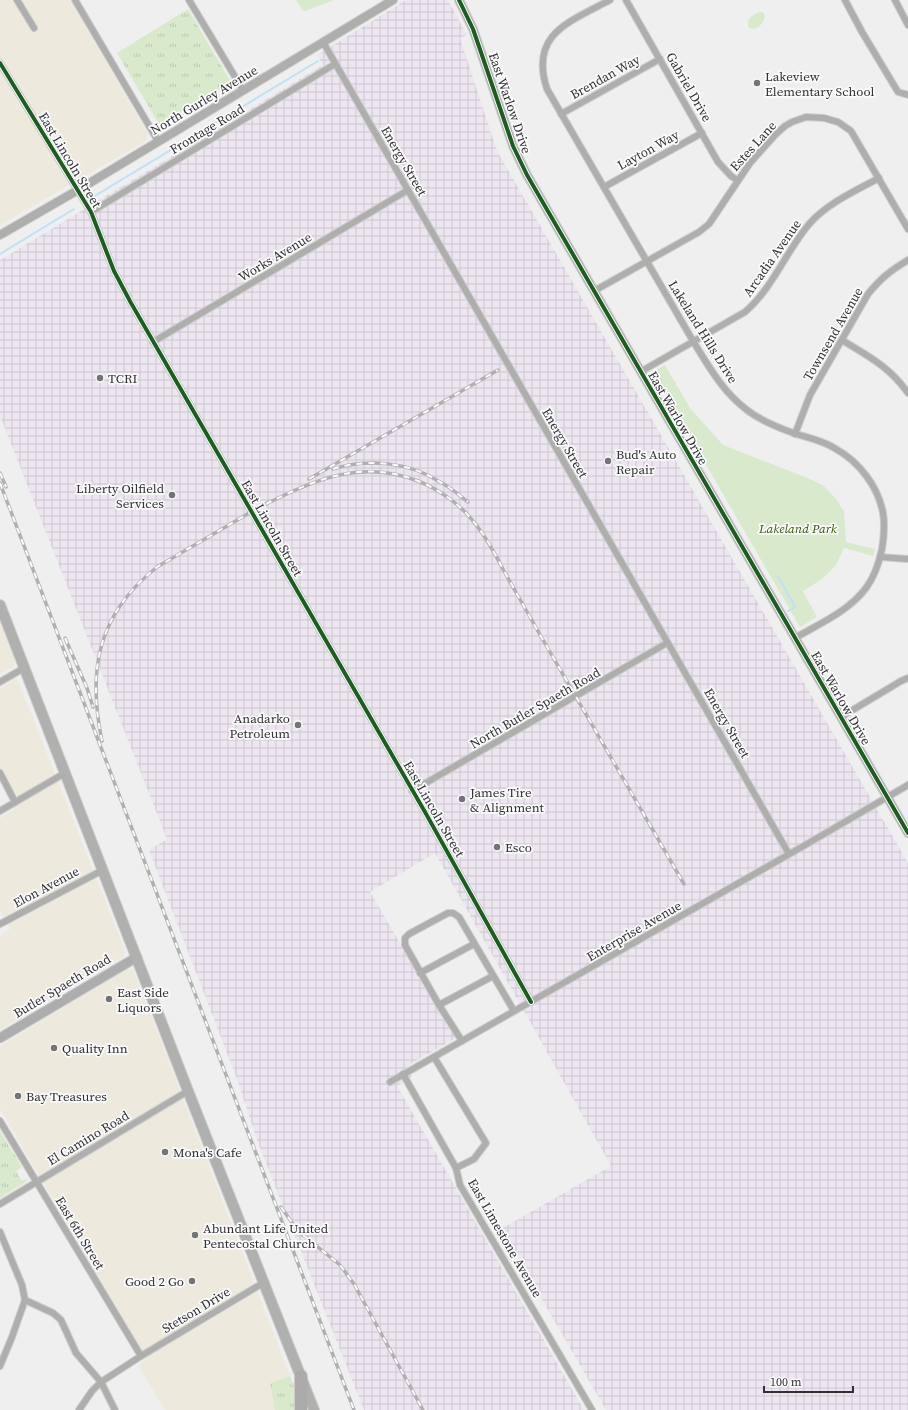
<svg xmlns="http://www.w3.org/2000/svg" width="908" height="1410" font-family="'Source Serif 4',serif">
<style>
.commercial{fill:#eee9dd}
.industrial{fill:url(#industrial-grid)}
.grass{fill:url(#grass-tufts)}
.park{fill:#d8eacb}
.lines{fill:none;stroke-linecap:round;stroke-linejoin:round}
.stream{stroke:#bfe1f7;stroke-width:2}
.minor-casing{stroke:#cdcdcd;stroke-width:8}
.tertiary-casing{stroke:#cdcdcd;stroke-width:10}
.secondary-casing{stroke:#cdcdcd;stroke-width:11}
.primary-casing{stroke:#cdcdcd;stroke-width:12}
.motorway-casing{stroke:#cdcdcd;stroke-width:14}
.minor{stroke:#aeaead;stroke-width:6}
.tertiary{stroke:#aeaead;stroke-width:8}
.secondary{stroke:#adadad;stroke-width:9}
.primary{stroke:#b0b0af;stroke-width:10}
.motorway{stroke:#ababaa;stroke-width:12}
.rail-casing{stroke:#b0b0b0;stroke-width:3.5}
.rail{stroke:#fbfbfd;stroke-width:2;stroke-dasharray:6;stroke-linecap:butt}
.cycleway-casing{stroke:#fbfbfd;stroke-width:6}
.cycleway{stroke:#1b5e20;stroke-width:4}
.poi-dot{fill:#747474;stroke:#fbfbfd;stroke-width:1.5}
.labels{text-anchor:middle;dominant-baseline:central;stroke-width:3.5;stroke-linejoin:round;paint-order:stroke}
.poi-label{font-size:13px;fill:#313132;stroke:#fbfbfd;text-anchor:start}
.street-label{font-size:13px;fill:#313132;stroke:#fbfbfd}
.park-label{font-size:13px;font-style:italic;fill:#335703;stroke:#fbfbfd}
</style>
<defs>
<pattern id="industrial-grid" width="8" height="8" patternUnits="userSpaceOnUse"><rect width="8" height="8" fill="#ede6f1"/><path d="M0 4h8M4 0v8" fill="none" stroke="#ccc6cf"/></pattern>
<pattern id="grass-tufts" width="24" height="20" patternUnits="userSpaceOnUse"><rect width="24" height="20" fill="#d8eacb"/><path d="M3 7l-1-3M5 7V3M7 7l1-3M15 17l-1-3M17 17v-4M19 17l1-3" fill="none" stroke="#bac9af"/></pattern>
</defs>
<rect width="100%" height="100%" fill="#efefef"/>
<!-- commercial -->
<g class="commercial">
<polygon points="0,0 70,0 148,134 146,141 0,225"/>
<polygon points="0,624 15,662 13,667 0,674"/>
<polygon points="17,678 125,951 124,956 0,1030 0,936 10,929 0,911 0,818 15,809 0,782 0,689"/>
<polygon points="127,969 133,969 290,1376 270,1383 275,1410 165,1410 138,1365 147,1359 0,1109 0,1046"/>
</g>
<!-- industrial -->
<polygon class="industrial" points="406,0 448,0 467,35 460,38 497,151 908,863 908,1410 606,1410 501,1229 611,1166 435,853 370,892 456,1038 407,1066 412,1077 397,1086 584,1410 364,1410 258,1143 237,1079 149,850 167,839 0,416 0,260 323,65 317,55"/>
<!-- grass -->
<g class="grass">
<polygon points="188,9 231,82 160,126 117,53"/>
<polygon points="0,1131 22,1167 16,1171 21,1180 25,1180 27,1178 26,1182 0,1198"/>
<polygon points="290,1376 295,1388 297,1410 275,1410 270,1383"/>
</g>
<!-- park -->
<g class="park">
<polygon points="296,0 334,0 305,11 303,11"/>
<path d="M 761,12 L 764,13 L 765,17 C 763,24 757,31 749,28 C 745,20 753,13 761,12 Z"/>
<polygon points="665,365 690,408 723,445 810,479 824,486 837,500 844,512 846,542 875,549 873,556 844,548 836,565 822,579 803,591 817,617 800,627 654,375 656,370"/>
</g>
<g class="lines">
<!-- stream -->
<g class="stream">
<polyline points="93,197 318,61"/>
<polyline points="0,254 74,209"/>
<polyline points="778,576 795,607 788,611"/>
</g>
<defs>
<g id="minor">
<polyline points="17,0 34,28"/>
<polyline points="75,0 158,141"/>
<polyline points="189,0 243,90"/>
<path d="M 610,0 C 569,22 529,34 547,89 L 693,341 C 709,367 723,392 747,410 C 761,421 779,428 796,434 C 809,438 824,441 836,449 C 859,462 878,486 883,513 C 885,525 884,537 882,549 C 879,563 875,576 866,588 C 849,611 819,624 795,638"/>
<polyline points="626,0 718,162 731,176 737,180"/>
<polyline points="845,0 862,32 898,92 908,95"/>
<polyline points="895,0 908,25"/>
<polyline points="323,42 789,854"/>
<polyline points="0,63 91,212 114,271 131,303 425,812 531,1002"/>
<polyline points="561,114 660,59"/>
<polyline points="604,187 702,133"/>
<polyline points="91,212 335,64"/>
<polyline points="594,291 699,232 709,224 750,163 775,135 785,126 792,122 806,117 824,118 838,122 851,131 908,229"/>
<path d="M 842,340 C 869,357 889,366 908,393"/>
<polyline points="153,342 408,190"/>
<path d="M 640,372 L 745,312 C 773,288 786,251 810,223 C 828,203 855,191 879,178"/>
<path d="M 795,434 L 810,395 L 868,294 C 881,278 890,271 908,260"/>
<polyline points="880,557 908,559"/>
<polyline points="0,682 24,668"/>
<polyline points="841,717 901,681 908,678"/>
<polyline points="0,773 15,802"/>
<polyline points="412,791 667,643"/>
<polyline points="0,811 65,773"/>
<polyline points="0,924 103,870"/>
<polyline points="420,973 474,944"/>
<polyline points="439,1005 493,976"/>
<polyline points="462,1041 439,1005 405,945 405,938 409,934 448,913 453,913 459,917 514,1011"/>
<polyline points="434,1057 486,1143 474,1159 456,1168"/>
<polyline points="403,1074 456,1168 460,1185 592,1410"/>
<polyline points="390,1082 807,844 908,785"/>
<polyline points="0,1121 141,1356"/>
<polyline points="0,1204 188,1091"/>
<polyline points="0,1232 22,1285 25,1300 12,1337 0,1366"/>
<polyline points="25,1300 53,1313 61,1320 76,1353 101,1382 115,1410"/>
<polyline points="79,1410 92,1391 101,1382 141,1356 263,1283"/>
</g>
<g id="tertiary">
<polyline points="459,0 473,29 513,146 527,175 908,833"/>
<polyline points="0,235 78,190 393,0"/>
</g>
<polyline id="secondary" points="0,1038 137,957"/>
<polyline id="primary" points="0,605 188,1091 314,1410"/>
<polyline id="motorway" points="301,1376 301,1410"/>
</defs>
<!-- minor casing -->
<use href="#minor" class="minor-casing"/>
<!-- tertiary casing -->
<use href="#tertiary" class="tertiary-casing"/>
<!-- secondary casing -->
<use href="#secondary" class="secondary-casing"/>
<!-- primary casing -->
<use href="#primary" class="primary-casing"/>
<!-- motorway casing -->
<use href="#motorway" class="motorway-casing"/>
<!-- minor -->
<use href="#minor" class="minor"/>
<!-- tertiary -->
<use href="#tertiary" class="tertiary"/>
<!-- secondary -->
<use href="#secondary" class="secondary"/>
<!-- primary -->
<use href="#primary" class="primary"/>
<!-- motorway -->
<use href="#motorway" class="motorway"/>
<defs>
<g id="rail">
<path d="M 333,469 C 368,458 409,462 440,482 C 450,487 459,495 468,502"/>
<polyline points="0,473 6,487"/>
<polyline points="309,479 498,370"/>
<polyline points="0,483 354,1410"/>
<path d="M 266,504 C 316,479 362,459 418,481 C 438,489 460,504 473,521 C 486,536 495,554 504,571 C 516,592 527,612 539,633 C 588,717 636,801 684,884"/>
<polyline points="65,638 87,688 93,707"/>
<path d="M 102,741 C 87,669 98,614 157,567 L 251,512 L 271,501"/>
<polyline points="281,1207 298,1231 340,1265 354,1284 423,1410"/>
</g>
</defs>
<!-- rail casing -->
<use href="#rail" class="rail-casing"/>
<!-- rail -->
<use href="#rail" class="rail"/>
<defs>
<g id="cycleway">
<polyline points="459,0 473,29 513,146 527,175 908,833"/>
<polyline points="0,63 91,212 114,271 131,303 425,812 531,1002"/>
</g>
</defs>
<!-- cycleway casing -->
<use href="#cycleway" class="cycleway-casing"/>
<!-- cycleway -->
<use href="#cycleway" class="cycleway"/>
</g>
<!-- markers -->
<g class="poi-dot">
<circle cx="757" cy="83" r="4"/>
<circle cx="100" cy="378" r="4"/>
<circle cx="608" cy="461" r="4"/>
<circle cx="172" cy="495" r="4"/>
<circle cx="298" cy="725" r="4"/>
<circle cx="462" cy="799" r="4"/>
<circle cx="497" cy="847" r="4"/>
<circle cx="109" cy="999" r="4"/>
<circle cx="54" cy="1048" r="4"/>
<circle cx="18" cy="1096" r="4"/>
<circle cx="165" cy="1152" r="4"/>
<circle cx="195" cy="1235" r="4"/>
<circle cx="192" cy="1281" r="4"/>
</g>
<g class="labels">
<!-- poi labels -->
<g class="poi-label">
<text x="765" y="76">Lakeview<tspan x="765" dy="15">Elementary School</tspan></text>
<text x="108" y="378">TCRI</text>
<text x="616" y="454">Bud's Auto<tspan x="616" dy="15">Repair</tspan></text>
<text x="164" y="488" text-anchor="end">Liberty Oilfield<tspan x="164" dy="15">Services</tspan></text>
<text x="290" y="718" text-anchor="end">Anadarko<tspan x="290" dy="15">Petroleum</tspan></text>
<text x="470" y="792">James Tire<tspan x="470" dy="15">&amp; Alignment</tspan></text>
<text x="505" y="847">Esco</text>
<text x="117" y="992">East Side<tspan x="117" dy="15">Liquors</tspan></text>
<text x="62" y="1048">Quality Inn</text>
<text x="26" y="1096">Bay Treasures</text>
<text x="173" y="1152">Mona's Cafe</text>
<text x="203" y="1228">Abundant Life United<tspan x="203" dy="15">Pentecostal Church</tspan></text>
<text x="184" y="1281" text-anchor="end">Good 2 Go</text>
</g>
<!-- street labels -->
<g class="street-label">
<text transform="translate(605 77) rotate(-29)">Brendan Way</text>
<text transform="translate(689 87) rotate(60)">Gabriel Drive</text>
<text transform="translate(204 100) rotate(-31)">North Gurley Avenue</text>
<text transform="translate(510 103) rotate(71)">East Warlow Drive</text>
<text transform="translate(207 129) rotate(-31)">Frontage Road</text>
<text transform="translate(753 146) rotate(-48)">Estes Lane</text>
<text transform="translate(648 150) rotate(-29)">Layton Way</text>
<text transform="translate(70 160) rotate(59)">East Lincoln Street</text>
<text transform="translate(404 161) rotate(60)">Energy Street</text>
<text transform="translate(275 257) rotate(-31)">Works Avenue</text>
<text transform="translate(772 258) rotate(-55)">Arcadia Avenue</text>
<text transform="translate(703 332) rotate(58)">Lakeland Hills Drive</text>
<text transform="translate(833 334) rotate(-60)">Townsend Avenue</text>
<text transform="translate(678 418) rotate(60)">East Warlow Drive</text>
<text transform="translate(565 443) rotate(60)">Energy Street</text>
<text transform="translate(272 528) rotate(60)">East Lincoln Street</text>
<text transform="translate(841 698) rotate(60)">East Warlow Drive</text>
<text transform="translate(535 708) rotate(-30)">North Butler Spaeth Road</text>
<text transform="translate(727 723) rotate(60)">Energy Street</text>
<text transform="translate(434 809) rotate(60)">East Lincoln Street</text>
<text transform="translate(46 887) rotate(-28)">Elon Avenue</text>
<text transform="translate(634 931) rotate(-30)">Enterprise Avenue</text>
<text transform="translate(62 986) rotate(-31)">Butler Spaeth Road</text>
<text transform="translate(88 1138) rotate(-31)">El Camino Road</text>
<text transform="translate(80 1233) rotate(59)">East 6th Street</text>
<text transform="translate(505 1238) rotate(60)">East Limestone Avenue</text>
<text transform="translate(196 1310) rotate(-31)">Stetson Drive</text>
</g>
<!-- park labels -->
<g class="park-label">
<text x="798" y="528">Lakeland Park</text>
</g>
</g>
<!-- scale -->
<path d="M764 1386v6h89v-6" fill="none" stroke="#313132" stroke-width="2"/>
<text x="770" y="1386" font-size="12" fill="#313132" stroke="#fbfbfd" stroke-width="3" paint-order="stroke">100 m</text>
</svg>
